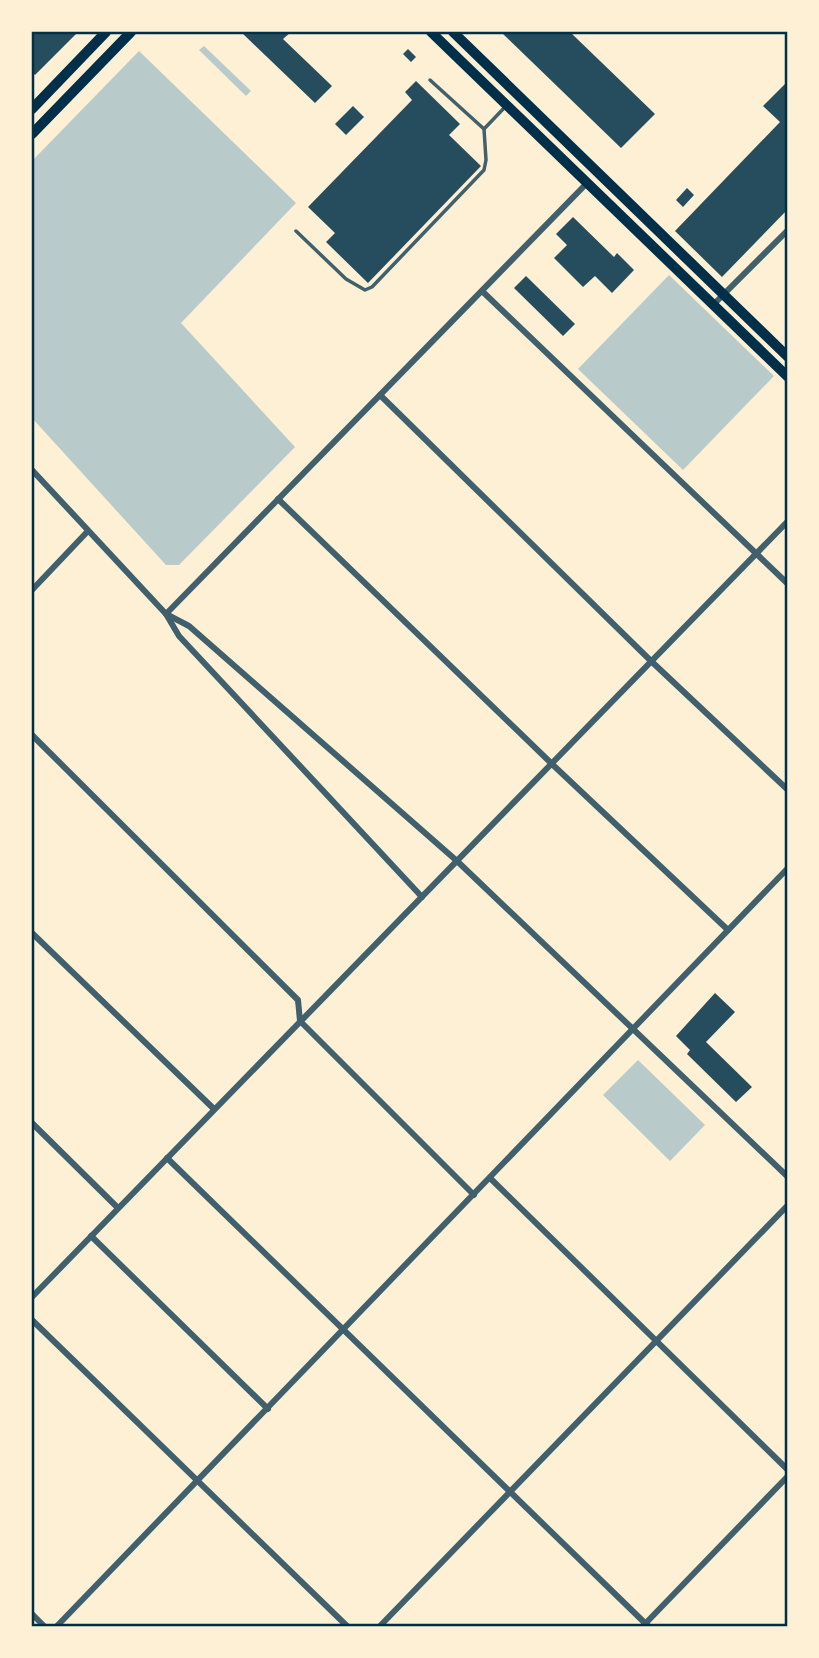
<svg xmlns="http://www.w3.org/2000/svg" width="819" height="1658" font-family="Commissioner,sans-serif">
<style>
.green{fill:#b9caca}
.building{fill:#264d5e}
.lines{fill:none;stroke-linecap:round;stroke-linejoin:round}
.service{stroke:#3f606c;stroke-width:3.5}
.minor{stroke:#3f606c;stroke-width:6}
.secondary{stroke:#003049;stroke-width:10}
.neatline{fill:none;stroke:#003049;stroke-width:2.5}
</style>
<rect width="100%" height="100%" fill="#fdf0d5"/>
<!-- green -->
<g class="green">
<polygon points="204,46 251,91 246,96 199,50"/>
<polygon points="139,51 296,203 181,323 295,447 179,565 166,565 32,418 32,161"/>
<polygon points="669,275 774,376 683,470 578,369"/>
<polygon points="638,1060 705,1125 670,1161 603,1095"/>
</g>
<!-- building -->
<g class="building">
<polygon points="32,32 78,32 35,75 32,72"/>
<polygon points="241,32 291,32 283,39 332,86 315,103"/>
<polygon points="501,32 570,32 655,114 621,148"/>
<polygon points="408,49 416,57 411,62 403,54"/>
<polygon points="416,81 460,124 449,135 481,166 368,283 326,242 335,233 308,207 412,100 405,92"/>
<polygon points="788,81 788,209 722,277 675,231 780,122 763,106"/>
<polygon points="353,106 364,117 346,135 335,124"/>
<polygon points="687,188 694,195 683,207 676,200"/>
<polygon points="573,217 614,257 617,253 634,270 612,293 595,276 583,287 554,258 567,245 556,234"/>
<polygon points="526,276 575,324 563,336 514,288"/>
<polygon points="715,993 735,1012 706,1042 752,1087 736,1102 687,1054 690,1050 676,1036"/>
</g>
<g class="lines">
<!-- service -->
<g class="service">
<polyline points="430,80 484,129"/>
<polyline points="296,231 346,279 365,290 372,287 484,170 486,160 484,129 506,106"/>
</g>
<!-- minor -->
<g class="minor">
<polyline points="482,291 788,584"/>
<polyline points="713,305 788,230"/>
<polyline points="380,395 651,661 788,790"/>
<polyline points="32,470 166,614 179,636 422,897"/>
<polyline points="278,499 552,764 728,930"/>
<polyline points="32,590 87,532"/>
<polyline points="166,614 189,626 457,861 788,1177"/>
<polyline points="166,614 588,182"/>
<polyline points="32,735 298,1000 300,1021 474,1195"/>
<polyline points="32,933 214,1109"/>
<polyline points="32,1123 118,1208"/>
<polyline points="167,1158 648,1626"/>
<polyline points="490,1178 788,1470"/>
<polyline points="91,1236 268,1409"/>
<polyline points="32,1297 788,521"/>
<polyline points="32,1320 347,1626"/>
<polyline points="32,1614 44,1626"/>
<polyline points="57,1626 788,868"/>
<polyline points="380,1626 788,1205"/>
<polyline points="643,1626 788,1476"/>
</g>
<!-- secondary -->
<g class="secondary">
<polyline points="431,32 788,377"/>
<polyline points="453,32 788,357"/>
<polyline points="32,109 106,32"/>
<polyline points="32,134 131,32"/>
</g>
</g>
<!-- border -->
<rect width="819" height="1658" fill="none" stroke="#fdf0d5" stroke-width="66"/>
<rect x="33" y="33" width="753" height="1592" class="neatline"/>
</svg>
